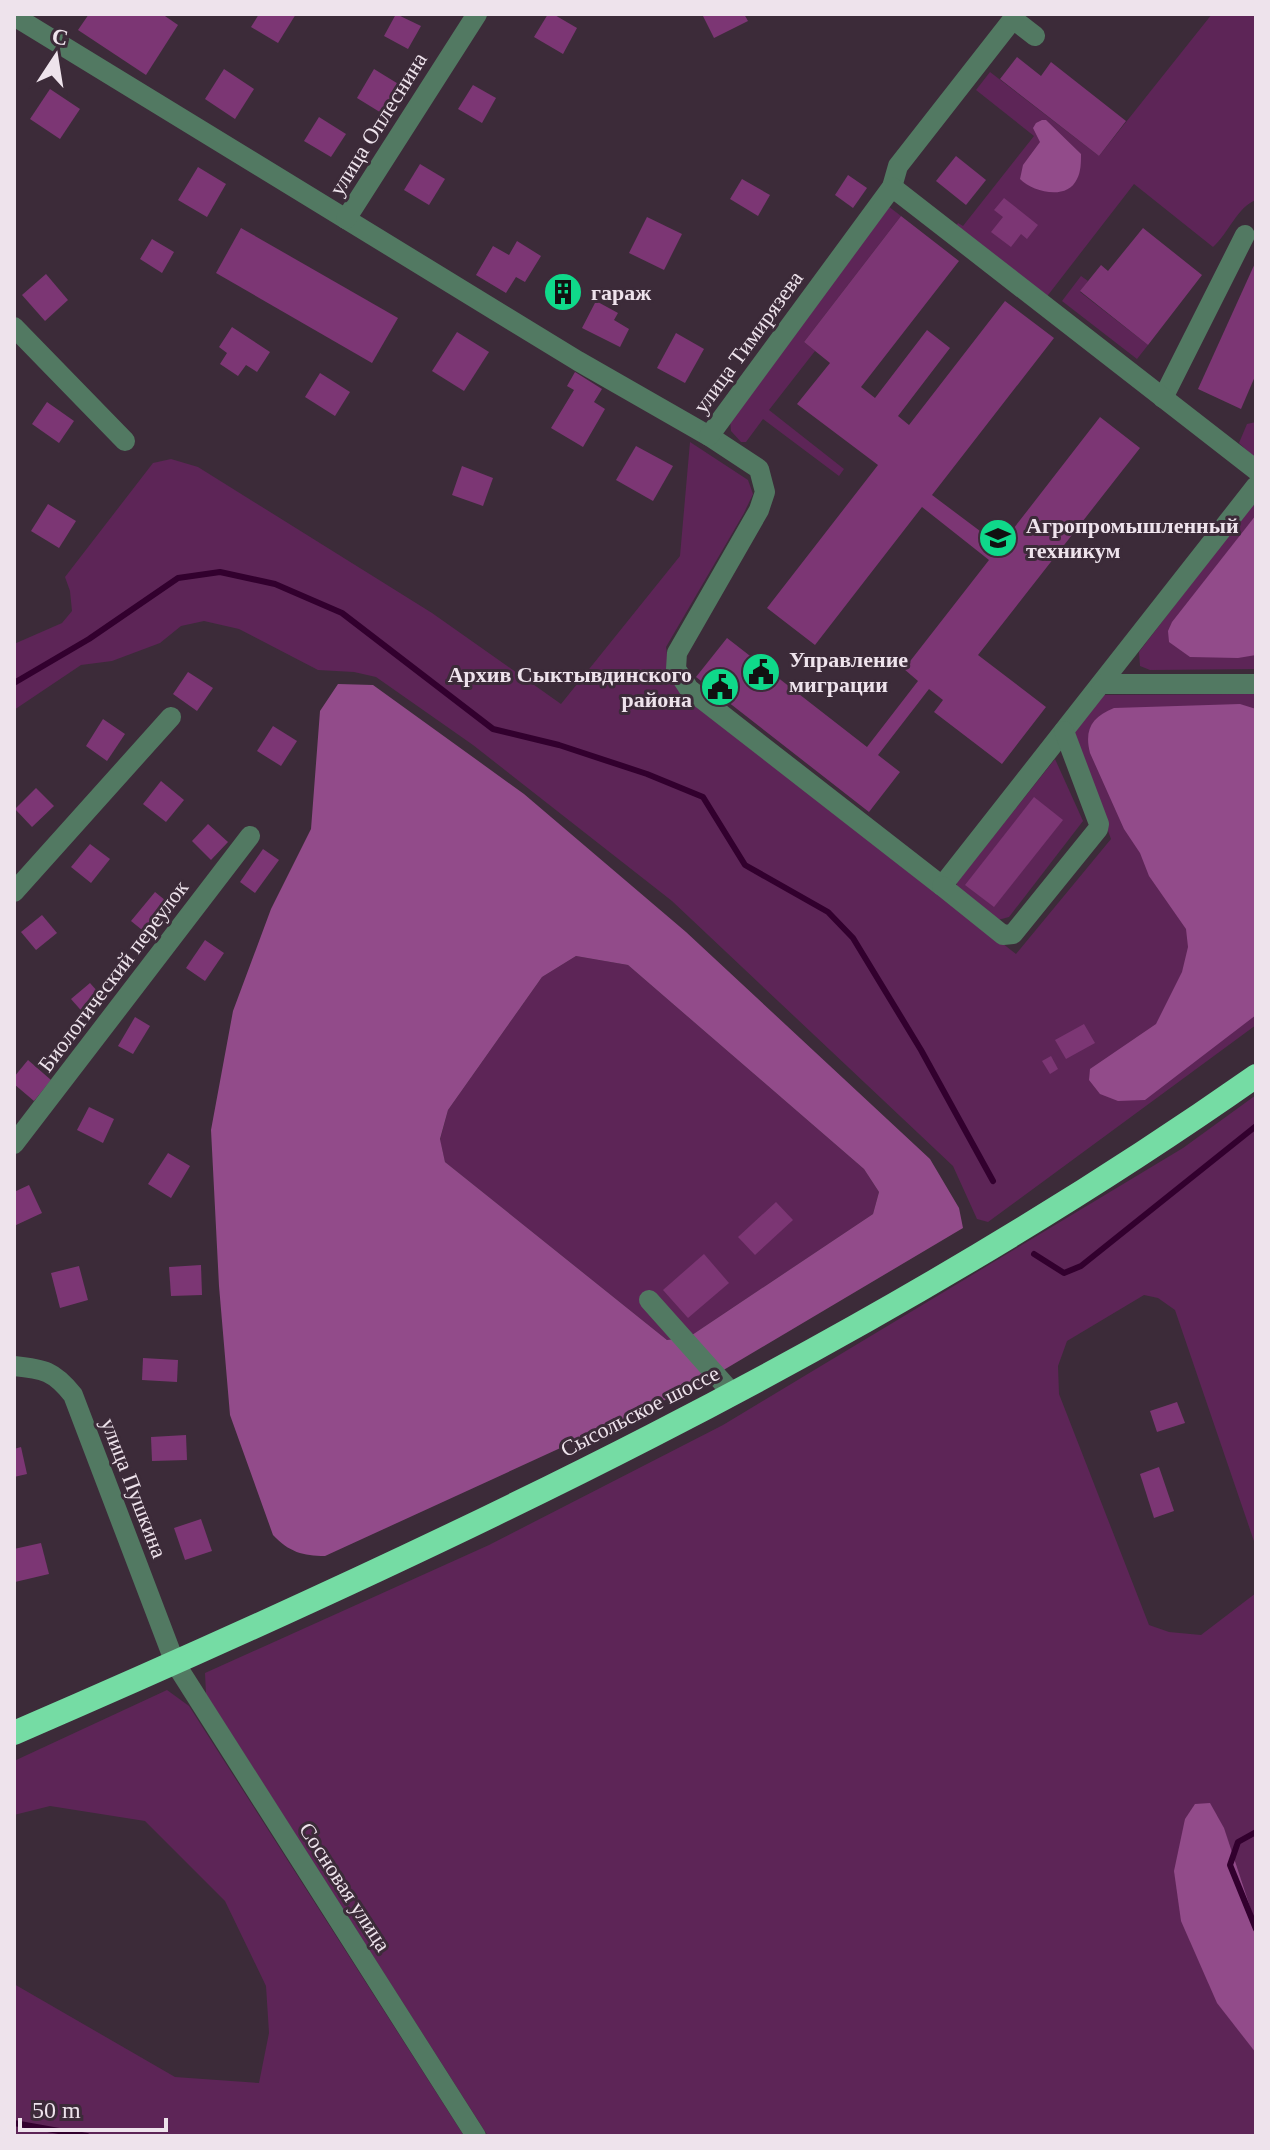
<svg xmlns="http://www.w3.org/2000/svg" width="1270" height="2150" font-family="'Times New Roman',serif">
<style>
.green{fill:#5d2557}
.forest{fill:#924b8a;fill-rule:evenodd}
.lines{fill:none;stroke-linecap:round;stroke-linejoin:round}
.stream{stroke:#32002e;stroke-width:6}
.building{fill:#7c3674}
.minor{stroke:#527962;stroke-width:20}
.highway{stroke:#75dca4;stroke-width:24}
.labels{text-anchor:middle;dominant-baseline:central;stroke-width:6;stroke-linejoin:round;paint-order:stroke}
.street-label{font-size:22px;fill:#eee3ec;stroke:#3c2b39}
.poi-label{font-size:22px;font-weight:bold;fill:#eee3ec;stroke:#3c2b39;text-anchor:start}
</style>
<rect width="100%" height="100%" fill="#3c2b39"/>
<!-- green -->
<g class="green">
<path d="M 1212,14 L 1256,14 L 1256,200 C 1237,207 1229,233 1213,247 L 1134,184 L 1045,299 L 954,229 L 958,223 L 963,226 L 1034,136 L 976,90 L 990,72 L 1099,156 Z"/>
<polygon points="888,206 901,216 804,342 815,351 769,410 844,469 839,476 763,419 746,442 741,442 731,431 730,420"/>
<polygon points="1081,276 1088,281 1080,292 1148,345 1137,359 1062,301"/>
<polygon points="1256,422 1256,459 1239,443 1247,424"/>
<polygon points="690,442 748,480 753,494 744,513 666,647 670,676 684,695 1016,954 1111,839 1073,733 1102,695 1256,694 1256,1025 988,1222 977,1219 953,1166 672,901 473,745 376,677 354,672 318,670 239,629 204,621 181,626 160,643 112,661 81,665 14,710 14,644 62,623 72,611 70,591 65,577 153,463 171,459 198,467 432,613 561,704 680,556"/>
<polygon points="1256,499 1256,669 1150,670 1140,666 1139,652"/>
<polygon points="1055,759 1083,821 1009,917 998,920 957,887 957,882"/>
<polygon points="576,956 628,965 864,1169 879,1192 873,1214 689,1337 667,1340 445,1162 440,1140 448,1110 542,977"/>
<polygon points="1256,1095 1256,1547 1175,1310 1158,1298 1144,1295 1067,1341 1058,1366 1059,1394 1149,1625 1169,1632 1201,1635 1256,1593 1256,2136 488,2136 206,1694 205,1673 489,1545 723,1425 1183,1148"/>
<polygon points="167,1690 189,1706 464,2136 14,2136 14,1984 175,2077 259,2083 269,2033 266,1986 225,1901 145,1821 50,1806 14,1815 14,1761"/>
</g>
<!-- forest -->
<g class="forest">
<path d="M 1042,120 L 1046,120 L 1081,154 C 1081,162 1081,172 1077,179 C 1067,201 1033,192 1020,179 L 1023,165 L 1040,142 L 1033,128 L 1036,123 Z"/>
<polygon points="1256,515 1256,655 1238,658 1190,657 1169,642 1168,631 1172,622"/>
<path d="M 338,684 L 373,685 L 524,794 L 686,932 L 930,1159 L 959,1208 L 963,1228 L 700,1384 L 325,1556 C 303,1556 289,1552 273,1535 L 230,1415 L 219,1286 L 211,1130 L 233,1011 L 271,909 L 311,829 L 320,711 ZM 576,956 L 628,965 L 864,1169 L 879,1192 L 873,1214 L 689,1337 L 667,1340 L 445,1162 L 440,1139 L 448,1110 L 542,977 Z"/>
<path d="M 1240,704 L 1256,709 L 1256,1015 L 1145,1100 L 1118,1101 L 1100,1094 L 1089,1080 L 1090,1069 L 1156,1024 L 1182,972 L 1188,947 L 1186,929 L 1149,876 L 1140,853 L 1124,829 L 1090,753 C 1084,729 1092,717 1114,708 Z"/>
<polygon points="1210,1803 1224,1828 1256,1925 1256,2053 1217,2003 1181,1921 1174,1871 1185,1819 1195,1804"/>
</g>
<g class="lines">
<!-- stream -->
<g class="stream">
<polyline points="14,683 89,639 178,578 220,572 275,584 342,613 493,729 559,745 647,774 703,797 745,865 828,912 853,938 921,1050 993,1181"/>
<polyline points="1034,1254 1064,1273 1081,1266 1256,1126"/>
<polyline points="1256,1832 1238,1842 1230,1865 1256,1929"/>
<polyline points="14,2123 87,2136"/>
</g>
</g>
<!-- building -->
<g class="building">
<polygon points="89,14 162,14 178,25 146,75 78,30"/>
<polygon points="259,14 296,14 278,43 251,27"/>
<polygon points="396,14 421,26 408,49 384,36"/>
<polygon points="548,14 553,14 577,28 563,54 534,37"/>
<polygon points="702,14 744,14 748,21 714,38"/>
<polygon points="1017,57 1041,76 1051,62 1126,121 1099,156 1000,79"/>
<polygon points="224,69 254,89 235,119 205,99"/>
<polygon points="374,69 400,85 383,114 357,98"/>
<polygon points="473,85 496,98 482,123 458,109"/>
<polygon points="50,89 80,109 60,139 30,119"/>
<polygon points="319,117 346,134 331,157 304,141"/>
<polygon points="956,156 986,180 966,205 936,181"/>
<polygon points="420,164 445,179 429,205 404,190"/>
<polygon points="198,167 226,184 207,217 178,200"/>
<polygon points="848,175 867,188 853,208 835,195"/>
<polygon points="742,179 770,195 758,216 730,199"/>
<polygon points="1004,198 1038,225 1027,239 1021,234 1011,247 991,232 1003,217 994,210"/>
<polygon points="901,216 959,261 861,387 875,398 927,330 950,348 898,416 909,425 1005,301 1054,338 932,495 1000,546 1100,417 1140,448 978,655 1046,707 1002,764 934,712 943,700 929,689 878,755 900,772 869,812 696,677 727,638 867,747 918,681 904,669 989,560 922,507 815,645 767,608 878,465 797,404 830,363 804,342"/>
<polygon points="647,217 682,234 664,270 629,253"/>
<polygon points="241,228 398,318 372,363 216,273"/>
<polygon points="1143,228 1202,275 1148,345 1080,291 1101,265 1108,271"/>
<polygon points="152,239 174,252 162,273 140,259"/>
<polygon points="517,241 541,256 525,282 516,277 506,293 476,275 493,246 509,255"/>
<polygon points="1256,261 1256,374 1241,409 1198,389"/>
<polygon points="46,274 68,300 45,321 22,295"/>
<polygon points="563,274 578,282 562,311 548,303"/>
<polygon points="596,301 618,313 614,320 629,329 620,347 582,328"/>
<polygon points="232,327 270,352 257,372 246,365 238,376 220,364 227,353 219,347"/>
<polygon points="457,332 489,352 464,391 432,371"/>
<polygon points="676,333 704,349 685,383 657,368"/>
<polygon points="575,372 602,389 594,402 605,409 583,447 551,428 574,390 567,386"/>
<polygon points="320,373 350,392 335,416 305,397"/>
<polygon points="47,402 74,421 59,443 32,424"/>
<polygon points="636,446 673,466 653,501 616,480"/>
<polygon points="462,466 493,478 483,506 452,495"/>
<polygon points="48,504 76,521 59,548 31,531"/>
<polygon points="188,672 213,688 197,711 173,694"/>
<polygon points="103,719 125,734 107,761 86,746"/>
<polygon points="273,726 297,741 281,766 257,751"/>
<polygon points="161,781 184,800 166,822 143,804"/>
<polygon points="36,788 54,806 32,827 15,809"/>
<polygon points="1034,797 1063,820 994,907 965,885"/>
<polygon points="208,824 228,842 211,860 192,841"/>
<polygon points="90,844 110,859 91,883 71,867"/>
<polygon points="263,849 279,860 255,893 240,882"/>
<polygon points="155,892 176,909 152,938 131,921"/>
<polygon points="42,915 57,933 36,950 21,932"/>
<polygon points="205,940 224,953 205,981 186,968"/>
<polygon points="90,983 105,1000 86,1016 71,999"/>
<polygon points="135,1017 150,1026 133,1054 118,1046"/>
<polygon points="1084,1024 1095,1043 1066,1059 1055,1040"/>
<polygon points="1051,1056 1058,1069 1050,1074 1042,1061"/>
<polygon points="28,1060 51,1080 34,1101 14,1084 14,1077"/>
<polygon points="89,1107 114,1119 103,1143 77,1130"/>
<polygon points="168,1153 190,1166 171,1198 148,1184"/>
<polygon points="29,1185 42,1213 14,1226 14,1192"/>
<polygon points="776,1202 793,1220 755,1255 738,1237"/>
<polygon points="704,1254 729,1283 688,1318 663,1290"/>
<polygon points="201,1265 202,1295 171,1296 169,1267"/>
<polygon points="79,1266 88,1300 60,1308 51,1273"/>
<polygon points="143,1358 178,1360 177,1382 142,1380"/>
<polygon points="1177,1402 1185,1423 1157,1432 1150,1411"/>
<polygon points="186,1435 187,1460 152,1461 151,1437"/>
<polygon points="21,1447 27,1474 14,1477 14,1449"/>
<polygon points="1159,1467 1174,1511 1154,1518 1140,1474"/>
<polygon points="201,1519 212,1551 185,1560 174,1528"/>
<polygon points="41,1543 49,1574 15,1582 14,1549"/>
</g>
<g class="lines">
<!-- minor -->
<g class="minor">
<polyline points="14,16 578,361 709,436 759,469 765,492 759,510 677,653 676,669 689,689 942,886 1256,486"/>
<polyline points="892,187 898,166 1013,19 1035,36"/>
<polyline points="346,219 477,14"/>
<polyline points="14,327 125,441"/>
<polyline points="1163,398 1245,235"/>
<polyline points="709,436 892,187 1256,470"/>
<polyline points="1101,684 1256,684"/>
<polyline points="942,886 1003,935 1013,934 1098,829 1099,824 1064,731"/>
<polyline points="14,892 171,717"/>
<polyline points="14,1144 250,836"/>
<polyline points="649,1300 733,1394"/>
<path d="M 14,1366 C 44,1369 54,1371 73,1395 L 175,1663 L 476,2136"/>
</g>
<!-- highway -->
<path class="highway" d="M 14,1733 C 442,1548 874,1344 1256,1076"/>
</g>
<!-- icons -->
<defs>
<symbol id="building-disc" viewBox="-11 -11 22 22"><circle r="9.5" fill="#0fd98a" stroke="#3c2b39"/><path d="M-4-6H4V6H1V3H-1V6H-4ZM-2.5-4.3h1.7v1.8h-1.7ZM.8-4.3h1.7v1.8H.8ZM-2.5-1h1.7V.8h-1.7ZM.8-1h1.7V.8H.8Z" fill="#111"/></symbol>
<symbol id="university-disc" viewBox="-11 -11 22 22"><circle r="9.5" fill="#0fd98a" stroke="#3c2b39"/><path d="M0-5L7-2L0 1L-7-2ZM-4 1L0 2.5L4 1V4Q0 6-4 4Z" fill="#111"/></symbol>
<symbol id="civic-disc" viewBox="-11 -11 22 22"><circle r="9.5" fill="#0fd98a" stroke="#3c2b39"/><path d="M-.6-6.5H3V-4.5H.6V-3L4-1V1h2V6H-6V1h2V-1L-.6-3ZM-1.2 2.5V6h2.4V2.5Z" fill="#111"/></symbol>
</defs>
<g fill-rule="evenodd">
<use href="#building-disc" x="541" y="270" width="44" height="44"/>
<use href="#university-disc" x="976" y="516" width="44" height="44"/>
<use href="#civic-disc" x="739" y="650" width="44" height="44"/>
<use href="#civic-disc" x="698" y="665" width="44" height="44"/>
</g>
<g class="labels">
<!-- street labels -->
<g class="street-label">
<text transform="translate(378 124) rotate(-58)">улица Оплеснина</text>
<text transform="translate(748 342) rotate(-54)">улица Тимирязева</text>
<text transform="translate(113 976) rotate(-53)">Биологический переулок</text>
<text transform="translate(640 1411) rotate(-27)">Сысольское шоссе</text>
<text transform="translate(134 1488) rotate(69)">улица Пушкина</text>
<text transform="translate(345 1887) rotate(57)">Сосновая улица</text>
</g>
<!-- poi labels -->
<g class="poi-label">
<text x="591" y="292">гараж</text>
<text x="1026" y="525">Агропромышленный<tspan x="1026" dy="25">техникум</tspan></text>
<text x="789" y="659">Управление<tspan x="789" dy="25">миграции</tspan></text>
<text x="692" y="674" text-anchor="end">Архив Сыктывдинского<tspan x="692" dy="25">района</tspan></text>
</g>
</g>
<!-- border -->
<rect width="1270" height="2150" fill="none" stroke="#eee3ec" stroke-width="32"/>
<!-- north arrow -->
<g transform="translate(56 56) rotate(12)" stroke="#3c2b39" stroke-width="6" paint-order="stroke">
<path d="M0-6L14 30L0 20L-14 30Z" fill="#eee3ec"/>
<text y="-12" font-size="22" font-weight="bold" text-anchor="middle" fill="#eee3ec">С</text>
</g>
<!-- scale -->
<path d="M20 2118v12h146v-12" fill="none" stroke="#eee3ec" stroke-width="4"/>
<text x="32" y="2118" font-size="24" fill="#eee3ec" stroke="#3c2b39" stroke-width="6" paint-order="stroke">50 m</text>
</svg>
